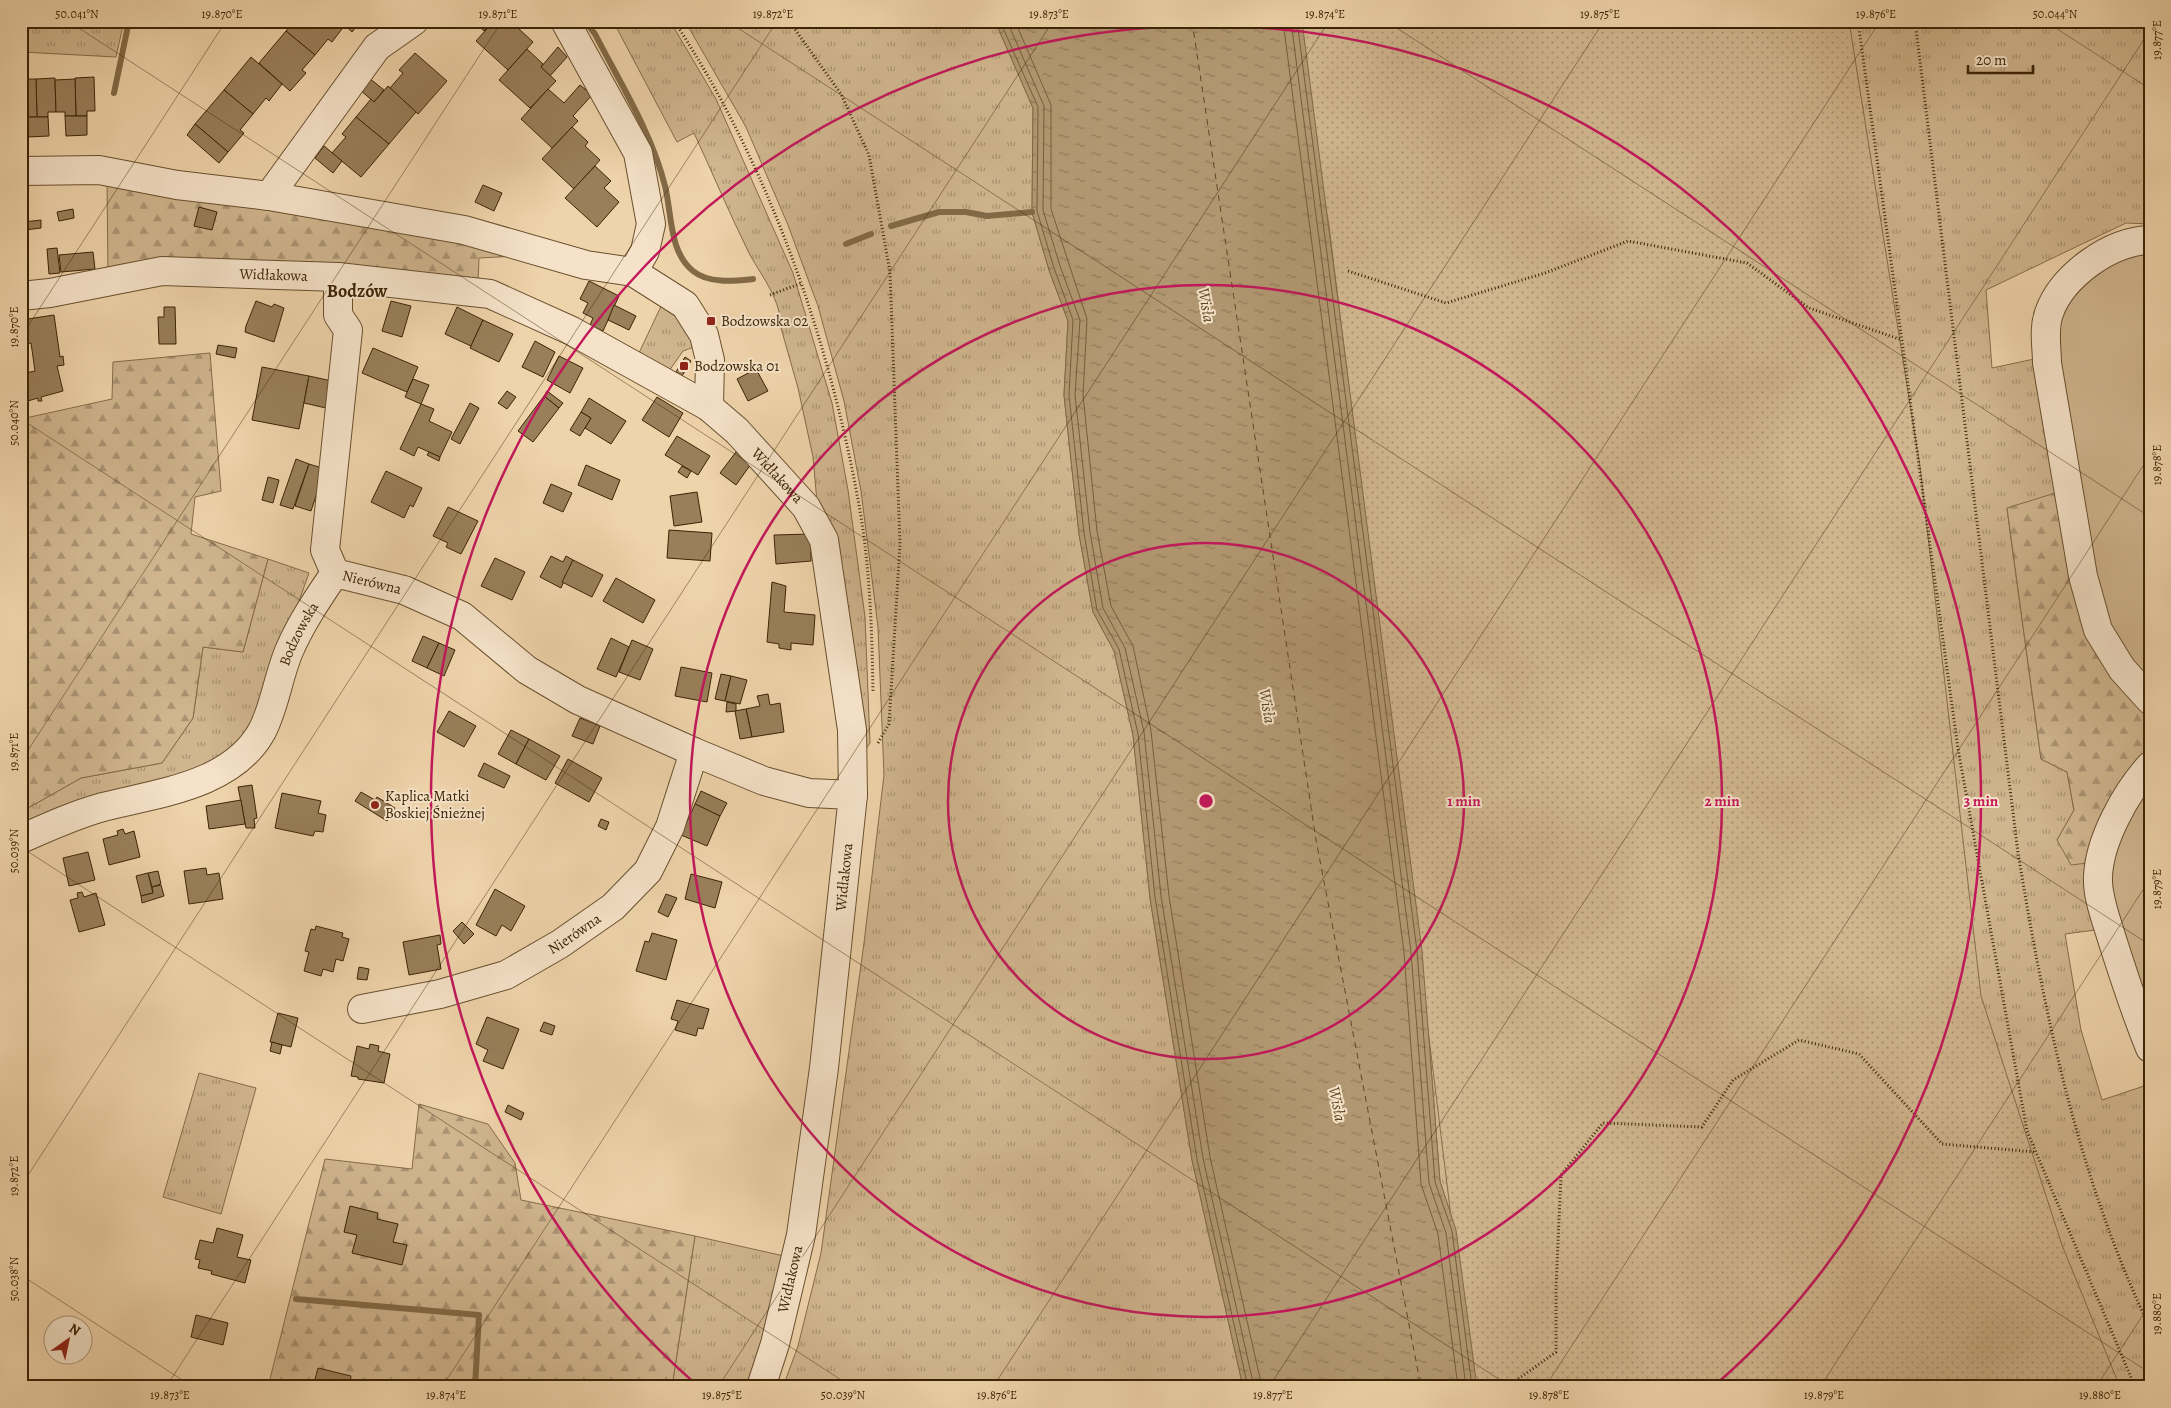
<svg xmlns="http://www.w3.org/2000/svg" width="2171" height="1408" font-family="Alegreya,serif">
<style>
.grass{fill:url(#grass-tufts);stroke:#866c49}
.forest{fill:url(#forest-firs);stroke:#866c49}
.park{fill:url(#park-dots);stroke:#866c49}
.garden{fill:#d0b58e;stroke:#866c49}
.water{fill:url(#water-ripples);stroke:#826a46}
.lines{fill:none;stroke-linecap:round;stroke-linejoin:round}
.shore{stroke:#765e3b;stroke-width:1}
.stream{stroke:#826a46;stroke-width:6}
.ferry{stroke:#5f4725;stroke-width:1;stroke-dasharray:6 5;stroke-linecap:butt}
.building{fill:#997f5a;stroke:#3b2404}
.minor-casing{stroke:#68502e;stroke-width:30}
.path{stroke:#3b2404;stroke-width:3;stroke-dasharray:1 2.5;stroke-linecap:butt}
.minor{stroke:#f5e2c8;stroke-width:28}
.ticks{fill:none;stroke:#3b2404;stroke-width:1;stroke-opacity:0.45}
.ring{fill:none;stroke:#c2185b;stroke-width:2.5}
.poi-dot{fill:#8f2418;stroke:#f5e2c8;stroke-width:2}
.labels{text-anchor:middle;dominant-baseline:central;stroke-width:4;stroke-linejoin:round;paint-order:stroke}
.street-label{font-size:15px;fill:#3b2404;stroke:#f5e2c8}
.poi-label{font-size:15px;fill:#3b2404;stroke:#f5e2c8;text-anchor:start}
.water-label{font-size:16px;font-style:italic;fill:#5f4725;stroke:#f5e2c8}
.quarter-label{font-size:18px;font-weight:bold;fill:#3b2404;stroke:#f5e2c8}
.centre{fill:#c2185b;stroke:#f5e2c8;stroke-width:2.5}
.ring-label{font-size:15px;text-anchor:middle;font-weight:bold;fill:#c2185b;stroke:#f5e2c8;stroke-width:4;stroke-linejoin:round;paint-order:stroke}
.neatline{fill:none;stroke:#3b2404;stroke-width:2}
.ticks-label{font-size:12px;text-anchor:middle;fill:#3b2404}
</style>
<defs>
<pattern id="grass-tufts" width="24" height="20" patternUnits="userSpaceOnUse" patternTransform="scale(1.25)"><rect width="24" height="20" fill="#d0b58e"/><path d="M3 7l-1-3M5 7V3M7 7l1-3M15 17l-1-3M17 17v-4M19 17l1-3" fill="none" stroke="#aa9372"/></pattern>
<pattern id="forest-firs" width="22" height="20" patternUnits="userSpaceOnUse" patternTransform="scale(1.25)"><rect width="22" height="20" fill="#d0b58e"/><path d="M5 1l3.5 6h-7zM16 11l3.5 6h-7z" fill="#aa9372"/></pattern>
<pattern id="park-dots" width="8" height="8" patternUnits="userSpaceOnUse" patternTransform="scale(1.25)"><rect width="8" height="8" fill="#d0b58e"/><path d="M2 2h.1M6 6h.1" fill="none" stroke="#aa9372" stroke-width="1.8" stroke-linecap="round"/></pattern>
<pattern id="water-ripples" width="26" height="14" patternUnits="userSpaceOnUse" patternTransform="scale(1.25)"><rect width="26" height="14" fill="#b29872"/><path d="M2 4q2-2 4 0t4 0M15 11q2-2 4 0t4 0" fill="none" stroke="#927c5b"/></pattern>
</defs>
<rect width="100%" height="100%" fill="#efd3aa"/>
<filter id="stains"><feTurbulence type="fractalNoise" baseFrequency=".004" numOctaves="4"/><feColorMatrix values="0 0 0 0 .2 0 0 0 0 .09 0 0 0 0 .02 0 0 0 .5 -.17"/></filter>
<radialGradient id="worn" r=".72"><stop offset=".6" stop-color="#630" stop-opacity="0"/><stop offset="1" stop-color="#630" stop-opacity=".3"/></radialGradient>
<!-- grass -->
<g class="grass">
<polygon points="21,21 124,21 116,57 21,52"/>
<path d="M 613,21 L 670,21 L 716,99 L 793,273 L 832,403 L 848,490 L 865,617 L 870,743 L 864,752 L 817,502 L 813,457 L 798,388 L 781,328 C 781,300 763,278 750,255 C 730,215 713,174 694,133 L 677,142 Z"/>
<polygon points="685,21 995,21 1033,108 1032,212 1049,270 1068,321 1064,395 1079,534 1093,612 1114,651 1133,735 1150,898 1192,1160 1243,1387 783,1387 798,1346 821,1253 864,943 884,775 878,627 861,491 844,401 818,306 788,225 746,127"/>
<polygon points="1439,21 2150,21 2150,224 2126,223 1986,290 1992,368 2039,358 2065,490 2007,509 2041,759 2067,772 2074,810 2057,840 2096,862 2103,929 2065,934 2081,1030 2102,1100 2150,1084 2150,1387 2087,1387 1456,1230 1440,1182 1422,951"/>
<polygon points="663,302 688,328 694,347 683,351 669,371 638,355"/>
<polygon points="268,559 309,573 260,711 241,745 221,763 21,832 21,812 81,778 162,763 193,718 203,647 243,652"/>
<polygon points="199,1073 256,1088 221,1214 163,1197"/>
<polygon points="695,1236 784,1256 765,1339 747,1387 672,1387"/>
</g>
<!-- forest -->
<g class="forest">
<polygon points="107,180 535,255 479,258 478,282 108,275"/>
<polygon points="210,353 221,491 195,497 191,534 268,559 243,652 203,647 193,718 162,763 81,778 21,812 21,419 112,399 113,362"/>
<polygon points="2065,490 2150,707 2150,757 2096,862 2071,865 2057,840 2074,810 2067,772 2041,759 2007,508"/>
<polygon points="419,1104 488,1124 515,1163 521,1200 695,1236 672,1387 268,1387 325,1159 412,1169"/>
</g>
<!-- park -->
<polygon class="park" points="1293,21 1849,21 1920,467 1981,996 2062,1245 2120,1387 1472,1387 1329,226"/>
<!-- garden -->
<g class="garden">
<polygon points="2150,252 2150,685 2107,624 2088,566 2053,328 2083,281 2115,259"/>
<polygon points="2150,780 2150,1028 2109,905 2112,849"/>
</g>
<!-- water -->
<polygon class="water" points="995,21 1302,21 1422,951 1440,1181 1456,1230 1477,1387 1243,1387 1192,1160 1150,898 1133,735 1114,651 1093,612 1079,534 1064,395 1068,321 1049,270 1032,212 1033,108"/>
<g class="lines">
<!-- shore -->
<g class="shore">
<polyline points="1000,21 1038,107 1037,211 1054,268 1073,320 1069,395 1084,533 1097,610 1119,649 1138,734 1155,897 1197,1159 1248,1387"/>
<polyline points="1007,21 1044,106 1043,210 1060,266 1080,320 1075,395 1090,532 1103,608 1125,648 1144,732 1161,896 1203,1158 1254,1387"/>
<polyline points="1015,21 1051,105 1051,209 1087,319 1083,395 1097,531 1111,606 1133,646 1151,731 1169,896 1210,1157 1262,1387"/>
<polyline points="1283,21 1404,952 1421,1184 1438,1234 1458,1387"/>
<polyline points="1291,21 1411,952 1429,1183 1446,1233 1466,1387"/>
<polyline points="1297,21 1417,951 1435,1182 1452,1231 1472,1387"/>
</g>
<!-- stream -->
<g class="stream">
<path d="M 585,21 L 595,34 C 620,83 652,133 665,186 C 672,214 669,252 693,271 C 709,284 734,281 753,279"/>
<polyline points="114,93 129,21"/>
<polyline points="891,226 939,212 966,212 987,216 1032,212"/>
<polyline points="846,244 871,234"/>
<polyline points="296,1299 479,1315 475,1387"/>
</g>
<!-- ferry -->
<polyline class="ferry" points="1192,21 1316,840 1421,1387"/>
</g>
<!-- building -->
<g class="building">
<polygon points="294,21 340,21 345,25 332,42 328,39 315,55 286,31"/>
<polygon points="340,21 361,21 352,32"/>
<polygon points="473,21 494,21 484,31"/>
<polygon points="494,21 517,21 521,25 518,28 533,42 508,70 476,41"/>
<polygon points="286,31 315,55 302,70 306,73 290,91 259,63"/>
<polygon points="558,47 567,57 550,76 541,67"/>
<polygon points="527,49 543,64 541,67 556,81 530,108 499,80"/>
<polygon points="415,53 447,81 418,114 390,88 403,73 399,70"/>
<polygon points="251,57 282,84 269,101 266,98 253,114 224,90"/>
<polygon points="94,77 95,111 87,111 87,116 76,116 75,78"/>
<polygon points="55,78 56,112 48,112 48,117 37,117 36,79"/>
<polygon points="369,78 384,90 374,102 359,89"/>
<polygon points="21,79 36,79 37,117 27,117 26,113 21,113"/>
<polygon points="75,79 76,116 65,116 65,112 56,112 55,80"/>
<polygon points="580,85 592,95 573,116 578,121 552,148 521,119 548,89 564,103"/>
<polygon points="388,86 416,112 389,144 356,117 371,99 374,102"/>
<polygon points="224,90 253,114 240,130 244,133 228,152 195,124"/>
<polygon points="65,116 87,116 87,135 66,136"/>
<polygon points="27,117 48,117 49,136 27,137"/>
<polygon points="356,117 389,144 361,177 332,153 346,137 342,134"/>
<polygon points="195,124 228,152 219,163 187,135"/>
<polygon points="572,127 588,142 585,146 600,160 574,189 542,159"/>
<polygon points="324,146 342,161 333,173 315,158"/>
<polygon points="595,166 611,181 604,188 619,202 597,227 565,198"/>
<polygon points="483,185 502,193 494,211 475,202"/>
<polygon points="21,186 26,186 25,205 21,205"/>
<polygon points="199,207 217,212 212,230 194,226"/>
<polygon points="73,209 74,218 59,221 57,212"/>
<polygon points="41,220 41,228 25,230 24,222"/>
<polygon points="57,248 60,273 49,274 47,249"/>
<polygon points="93,252 95,269 61,272 59,255"/>
<polygon points="589,281 619,296 603,331 590,325 593,318 583,313 588,303 580,299"/>
<polygon points="256,301 272,307 274,304 284,308 274,342 245,332 246,326"/>
<polygon points="391,301 411,306 402,337 382,331"/>
<polygon points="614,305 636,316 629,330 608,320"/>
<polygon points="164,307 175,307 176,344 159,344 158,317 164,317"/>
<polygon points="457,307 483,320 471,346 445,334"/>
<polygon points="54,315 60,357 63,356 64,365 57,366 63,391 41,397 42,401 38,401 38,398 21,403 21,374 35,371 31,343 21,345 21,320"/>
<polygon points="483,320 513,334 499,362 470,348"/>
<polygon points="535,341 555,352 543,377 522,367"/>
<polygon points="218,345 237,348 235,358 216,354"/>
<polygon points="373,348 418,367 407,392 362,373"/>
<polygon points="559,356 583,368 570,393 547,380"/>
<polygon points="685,357 691,361 682,376 676,372"/>
<polygon points="262,367 309,376 299,429 252,420"/>
<polygon points="756,369 768,391 748,401 737,379"/>
<polygon points="309,376 332,381 326,408 304,403"/>
<polygon points="413,379 429,385 421,404 405,397"/>
<polygon points="507,391 516,397 507,409 498,403"/>
<polygon points="547,391 563,403 559,408 544,396"/>
<polygon points="544,396 559,408 533,442 518,431"/>
<polygon points="657,397 683,413 669,437 642,420"/>
<polygon points="589,398 626,421 611,444 585,428 591,418 581,412"/>
<polygon points="470,403 479,408 460,444 451,439"/>
<polygon points="421,404 434,409 429,421 452,432 440,457 418,447 414,456 400,449"/>
<polygon points="581,412 591,418 580,436 570,430"/>
<polygon points="677,436 710,456 698,475 665,455"/>
<polygon points="429,452 440,457 439,461 427,455"/>
<polygon points="736,452 751,464 736,485 720,473"/>
<polygon points="296,459 309,464 293,509 280,505"/>
<polygon points="309,464 325,469 311,511 295,506"/>
<polygon points="586,465 620,480 612,500 578,485"/>
<polygon points="682,466 691,471 687,478 678,472"/>
<polygon points="386,471 422,488 413,507 410,505 404,518 371,502"/>
<polygon points="268,477 279,480 273,503 262,500"/>
<polygon points="551,484 572,493 563,512 543,503"/>
<polygon points="697,492 702,522 674,526 670,496"/>
<polygon points="448,507 478,521 461,554 446,547 448,543 433,536"/>
<polygon points="669,530 712,533 710,561 667,558"/>
<polygon points="811,534 811,561 776,564 774,535"/>
<polygon points="551,556 563,562 566,556 573,560 561,588 540,577"/>
<polygon points="495,558 525,572 512,600 481,586"/>
<polygon points="573,560 603,575 592,597 562,582"/>
<polygon points="616,578 655,600 643,623 603,601"/>
<polygon points="772,582 786,586 784,612 815,615 813,645 791,643 791,650 779,648 779,644 767,642"/>
<polygon points="423,636 439,643 427,668 412,661"/>
<polygon points="611,638 629,647 616,677 597,669"/>
<polygon points="632,640 653,649 640,680 619,672"/>
<polygon points="439,643 455,650 444,676 427,668"/>
<polygon points="681,667 712,673 707,702 675,696"/>
<polygon points="721,674 731,676 725,701 715,699"/>
<polygon points="731,676 747,680 740,704 725,701"/>
<polygon points="768,694 770,705 780,703 784,732 752,737 746,709 760,706 757,696"/>
<polygon points="727,702 736,704 736,711 726,712"/>
<polygon points="746,709 752,737 740,739 735,711"/>
<polygon points="449,711 476,726 464,747 437,732"/>
<polygon points="580,718 600,726 593,744 572,736"/>
<polygon points="511,730 529,739 516,764 498,754"/>
<polygon points="529,739 560,756 546,780 516,764"/>
<polygon points="568,759 602,778 589,802 555,783"/>
<polygon points="484,763 510,776 504,788 478,776"/>
<polygon points="252,785 257,818 254,819 255,828 246,828 238,787"/>
<polygon points="701,791 727,803 720,816 695,804"/>
<polygon points="361,792 375,800 377,797 395,808 387,821 355,801"/>
<polygon points="282,793 321,801 318,813 326,815 323,832 315,831 313,836 275,828"/>
<polygon points="241,800 245,824 209,829 206,806"/>
<polygon points="695,804 720,816 707,846 681,835"/>
<polygon points="601,819 609,822 606,830 598,826"/>
<polygon points="123,829 125,834 134,831 140,857 109,865 103,839 118,835 117,831"/>
<polygon points="88,852 95,880 69,886 63,858"/>
<polygon points="206,868 207,875 219,873 223,899 189,904 184,871"/>
<polygon points="158,871 161,884 152,887 148,873"/>
<polygon points="148,873 153,893 141,896 136,876"/>
<polygon points="691,874 722,882 715,908 685,899"/>
<polygon points="161,885 164,896 142,903 141,896 153,893 152,887"/>
<polygon points="495,889 525,906 511,931 502,925 496,936 476,925"/>
<polygon points="82,892 84,897 96,893 105,925 79,932 70,900 78,898 77,893"/>
<polygon points="666,894 677,898 668,917 658,912"/>
<polygon points="462,922 474,934 464,944 453,931"/>
<polygon points="316,926 343,933 342,937 349,939 343,961 336,959 333,972 323,969 321,976 304,971 309,952 305,951 311,929 315,930"/>
<polygon points="652,933 677,940 666,980 636,971 645,941 649,942"/>
<polygon points="440,935 441,944 437,945 441,969 409,975 403,942"/>
<polygon points="359,967 369,969 367,980 357,979"/>
<polygon points="677,1000 709,1009 703,1029 698,1028 696,1036 675,1030 678,1021 671,1019"/>
<polygon points="278,1013 298,1018 291,1047 270,1042"/>
<polygon points="487,1017 519,1029 503,1069 483,1061 488,1050 476,1044"/>
<polygon points="544,1022 555,1026 552,1035 540,1031"/>
<polygon points="272,1042 282,1045 280,1054 270,1051"/>
<polygon points="370,1044 379,1046 378,1051 390,1054 384,1083 358,1079 358,1077 351,1076 357,1046 369,1049"/>
<polygon points="508,1105 524,1113 521,1120 505,1112"/>
<polygon points="350,1206 378,1213 377,1219 398,1224 393,1242 407,1245 402,1265 352,1253 357,1235 344,1232"/>
<polygon points="217,1228 243,1235 237,1257 251,1260 245,1283 211,1274 212,1271 198,1268 200,1260 195,1259 200,1240 213,1243"/>
<polygon points="196,1315 228,1323 223,1345 191,1337"/>
<polygon points="318,1368 351,1376 350,1383 365,1387 313,1387"/>
</g>
<g class="lines">
<defs>
<g id="minor">
<polyline points="565,21 638,153 651,224 645,251 633,272"/>
<polyline points="21,171 99,170 177,185 269,196 464,230 586,265 633,272 685,305 704,335 710,360 709,407"/>
<polyline points="269,196 377,47 414,21"/>
<path d="M 2150,240 C 2110,241 2062,276 2049,313 C 2043,329 2047,347 2047,363 L 2083,576 L 2098,630 L 2122,669 L 2150,700"/>
<path id="s1" d="M 21,296 L 50,293 L 162,271 L 338,277 L 490,294 L 572,331 L 709,407 L 737,431 L 806,507 L 824,540 L 852,730 L 853,795 L 824,1068 L 801,1235 L 775,1344 L 761,1387"/>
<path id="s2" d="M 335,573 L 404,590 L 462,616 L 527,670 L 578,700 L 694,752 L 764,781 L 809,793 L 853,795"/>
<polyline points="335,573 325,550 348,330 338,315 338,277"/>
<path d="M 2150,766 C 2126,792 2099,841 2098,877 C 2097,896 2106,919 2111,936 C 2123,974 2135,1011 2150,1048"/>
<path id="s3" d="M 21,839 C 48,827 74,815 103,807 C 157,793 232,786 262,731 C 275,706 278,677 289,651 C 301,623 318,598 335,573"/>
<path id="s4" d="M 362,1009 L 440,994 L 506,975 L 560,944 L 613,907 L 648,871 L 670,827 L 694,752"/>
</g>
</defs>
<!-- minor casing -->
<use href="#minor" class="minor-casing"/>
<!-- path -->
<g class="path">
<path d="M 674,21 C 768,163 829,338 859,505 C 870,566 872,630 873,693"/>
<polyline points="789,21 841,94 869,155 890,272 900,544 889,724 878,743"/>
<polyline points="1858,21 1958,749 2027,1131 2135,1387"/>
<path d="M 1915,21 L 2018,853 C 2045,1017 2078,1177 2150,1328"/>
<polyline points="1348,271 1446,303 1545,273 1628,241 1747,263 1809,308 1902,340"/>
<polyline points="770,295 802,283"/>
<polyline points="1507,1387 1556,1352 1556,1287 1561,1175 1603,1123 1702,1127 1733,1080 1799,1040 1859,1054 1942,1144 2035,1152"/>
</g>
<!-- minor -->
<use href="#minor" class="minor"/>
</g>
<!-- ticks -->
<path class="ticks" d="M 68,21 L 2150,1373M 727,21 L 2150,945M 1386,21 L 2150,517M 2045,21 L 2150,89M 21,337 L 226,21M 21,419 L 1511,1387M 21,761 L 502,21M 21,847 L 852,1387M 21,1186 L 777,21M 21,1275 L 193,1387M 166,1387 L 1053,21M 442,1387 L 1329,21M 718,1387 L 1604,21M 993,1387 L 1880,21M 1269,1387 L 2150,30M 1545,1387 L 2150,455M 1820,1387 L 2150,879M 2096,1387 L 2150,1304"/>
<!-- distance rings -->
<g class="ring">
<circle cx="1206" cy="801" r="258"/>
<circle cx="1206" cy="801" r="516"/>
<path d="M698 1386A775 775 0 1 1 1714 1386"/>
</g>
<!-- markers -->
<g class="poi-dot">
<rect x="706" y="316" width="10" height="10" rx="2.5"/>
<rect x="679" y="361" width="10" height="10" rx="2.5"/>
<circle cx="375" cy="805" r="5"/>
</g>
<g class="labels">
<!-- street labels -->
<g class="street-label">
<text stroke="none"><textPath href="#s1" startOffset="255">Widłakowa</textPath></text>
<text stroke="none"><textPath href="#s1" startOffset="816">Widłakowa</textPath></text>
<text stroke="none"><textPath href="#s2" startOffset="38">Nierówna</textPath></text>
<text stroke="none"><textPath href="#s3" startOffset="374">Bodzowska</textPath></text>
<text transform="translate(844 877) rotate(-84)">Widłakowa</text>
<text stroke="none"><textPath href="#s4" startOffset="228">Nierówna</textPath></text>
<text transform="translate(790 1279) rotate(-77)">Widłakowa</text>
</g>
<!-- poi labels -->
<g class="poi-label">
<text x="721" y="321">Bodzowska 02</text>
<text x="694" y="366">Bodzowska 01</text>
<text x="385" y="796">Kaplica Matki<tspan x="385" dy="17">Boskiej Śnieżnej</tspan></text>
</g>
<!-- water labels -->
<g class="water-label">
<text transform="translate(1206 305) rotate(81)">Wisła</text>
<text transform="translate(1267 706) rotate(81)">Wisła</text>
<text transform="translate(1337 1104) rotate(79)">Wisła</text>
</g>
<!-- quarter labels -->
<g class="quarter-label">
<text x="357" y="291">Bodzów</text>
</g>
</g>
<circle cx="1206" cy="801" r="8" class="centre"/>
<g class="ring-label">
<text x="1464" y="806">1 min</text>
<text x="1722" y="806">2 min</text>
<text x="1981" y="806">3 min</text>
</g>
<!-- margin -->
<rect width="2171" height="1408" fill="none" stroke="#efd3aa" stroke-width="55"/>
<!-- north arrow -->
<g transform="translate(68 1340) rotate(33)"><circle r="24" fill="#f5e2c8" stroke="#ab967a"/>
<path d="M0-4L9 19L0 12L-9 19Z" fill="#8f2418"/>
<text y="-8" font-size="14" font-weight="bold" text-anchor="middle" fill="#3b2404">N</text>
</g>
<!-- scale -->
<path d="M1968 65v8h65v-8" fill="none" stroke="#3b2404" stroke-width="2.5"/>
<text x="1976" y="65" font-size="15" fill="#3b2404" stroke="#f5e2c8" stroke-width="4" paint-order="stroke">20 m</text>
<rect x="28" y="28" width="2116" height="1352" class="neatline"/>
<g class="ticks-label">
<text x="77" y="18">50.041°N</text>
<text x="222" y="18">19.870°E</text>
<text x="498" y="18">19.871°E</text>
<text x="773" y="18">19.872°E</text>
<text x="1049" y="18">19.873°E</text>
<text x="1325" y="18">19.874°E</text>
<text x="1600" y="18">19.875°E</text>
<text x="1876" y="18">19.876°E</text>
<text x="2055" y="18">50.044°N</text>
<text transform="translate(2157 40) rotate(-90)" y="4">19.877°E</text>
<text transform="translate(14 327) rotate(-90)" y="4">19.870°E</text>
<text transform="translate(14 423) rotate(-90)" y="4">50.040°N</text>
<text transform="translate(2157 465) rotate(-90)" y="4">19.878°E</text>
<text transform="translate(14 752) rotate(-90)" y="4">19.871°E</text>
<text transform="translate(14 851) rotate(-90)" y="4">50.039°N</text>
<text transform="translate(2157 889) rotate(-90)" y="4">19.879°E</text>
<text transform="translate(14 1176) rotate(-90)" y="4">19.872°E</text>
<text transform="translate(14 1279) rotate(-90)" y="4">50.038°N</text>
<text transform="translate(2157 1314) rotate(-90)" y="4">19.880°E</text>
<text x="170" y="1399">19.873°E</text>
<text x="446" y="1399">19.874°E</text>
<text x="722" y="1399">19.875°E</text>
<text x="843" y="1399">50.039°N</text>
<text x="997" y="1399">19.876°E</text>
<text x="1273" y="1399">19.877°E</text>
<text x="1549" y="1399">19.878°E</text>
<text x="1824" y="1399">19.879°E</text>
<text x="2100" y="1399">19.880°E</text>
</g>
<rect width="100%" height="100%" filter="url(#stains)"/>
<rect width="100%" height="100%" fill="url(#worn)"/>
</svg>
